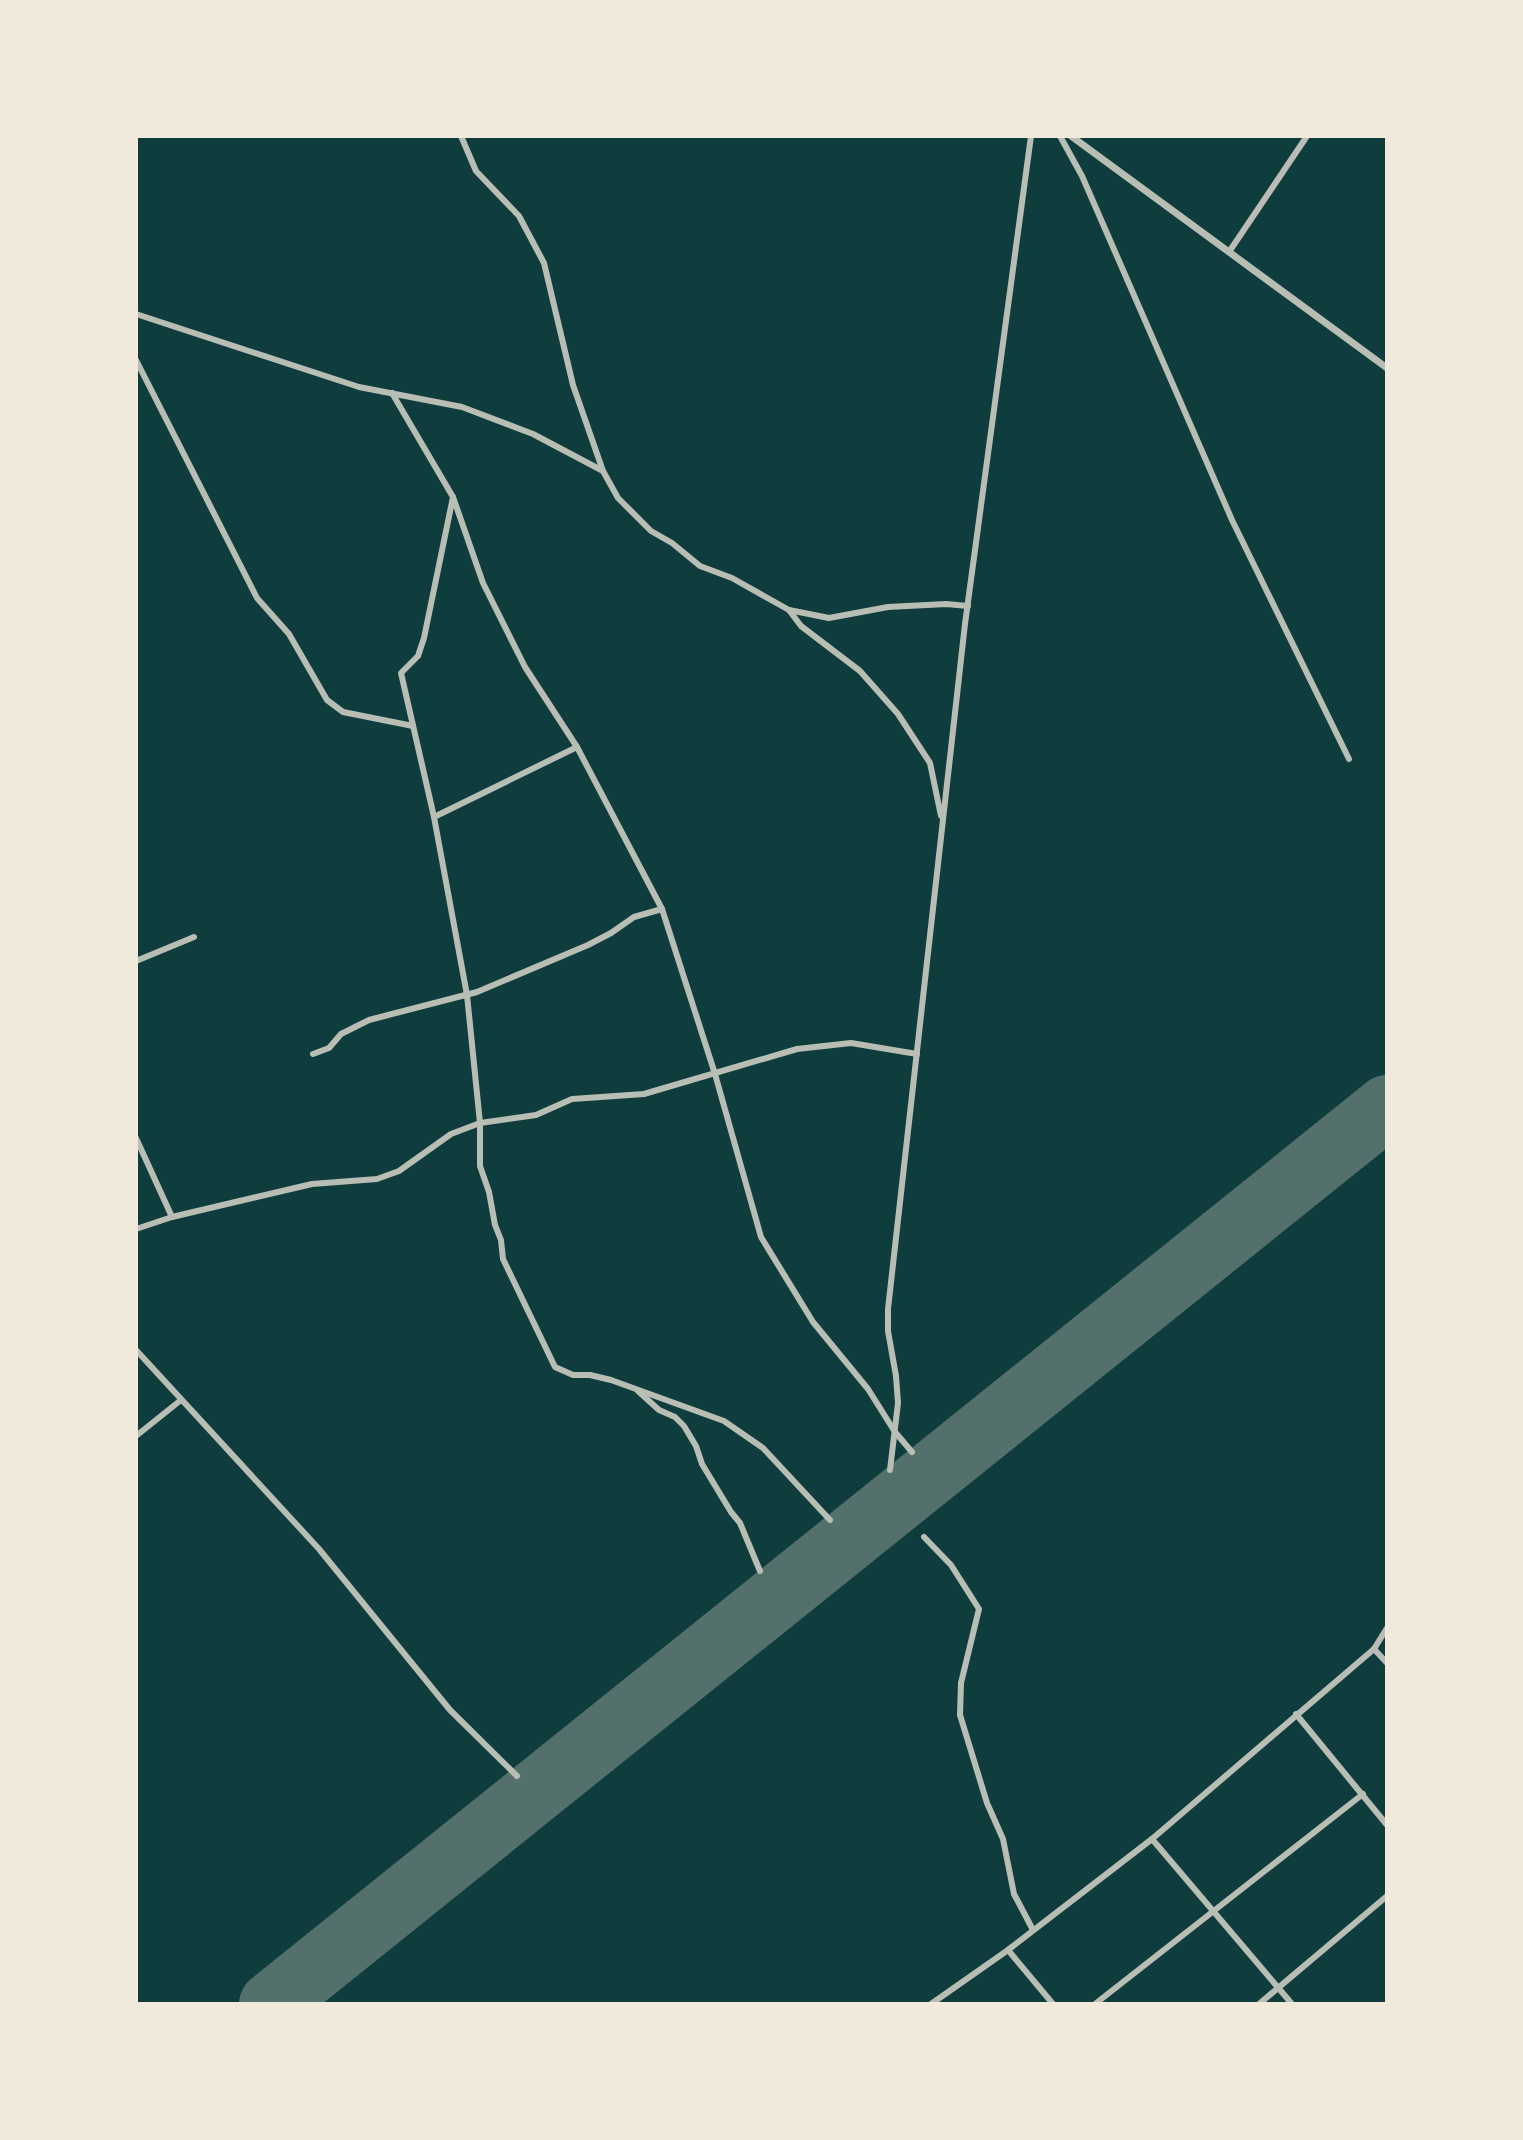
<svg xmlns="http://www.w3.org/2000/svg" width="1523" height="2140" font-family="Merriweather,serif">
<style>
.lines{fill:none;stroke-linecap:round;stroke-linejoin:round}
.runway{stroke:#53706d;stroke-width:64}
.minor{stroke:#b8beb3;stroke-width:6}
.tertiary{stroke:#b8beb3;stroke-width:7}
</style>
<rect width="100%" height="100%" fill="#0f3d3e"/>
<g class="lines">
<!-- runway -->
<polyline class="runway" points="271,2004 1387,1107"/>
<!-- minor -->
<g class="minor">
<polyline points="461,136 476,171 519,216 544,263 573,385 603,471"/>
<polyline points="1060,136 1082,176 1232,520 1349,759"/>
<polyline points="1229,252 1307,136"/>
<polyline points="136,314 359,387 462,407 533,434 603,471 618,498 651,531 672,543 700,566 732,578 789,610 801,626 860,671 898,714 930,763 941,816"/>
<polyline points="136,360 257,598 289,634 327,700 343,712 413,726"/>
<polyline points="392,393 453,497 483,583 525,667 577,747 662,909 715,1074 761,1237 813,1322 868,1389 895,1432 912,1452"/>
<polyline points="453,497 424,638 418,656 401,673 434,817 467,995 480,1123 480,1166 489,1192 495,1225 501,1240 503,1259 555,1367 573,1375 590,1375 611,1380 724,1421 763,1448 830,1520"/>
<polyline points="789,610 829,618 888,607 946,604 968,606"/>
<polyline points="434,817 577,747"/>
<polyline points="136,961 194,937"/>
<polyline points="313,1054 329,1048 341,1034 369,1020 477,992 588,945 611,933 634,917 662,909"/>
<polyline points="136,1138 172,1217"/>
<polyline points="136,1229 172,1217 312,1184 377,1179 399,1171 451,1134 480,1123 536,1115 572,1099 644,1094 797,1049 851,1043 917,1054"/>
<polyline points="136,1350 319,1549 450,1710 517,1776"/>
<polyline points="638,1391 659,1410 675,1417 684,1426 696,1446 702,1464 731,1512 740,1523 760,1571"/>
<polyline points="136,1436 181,1400"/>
<polyline points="890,1470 898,1403 896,1376 888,1331 888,1309 965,624 1031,136"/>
<polyline points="924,1537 951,1565 979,1609 961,1683 960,1715 987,1803 1003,1839 1014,1894 1033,1930"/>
<polyline points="1374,1649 1387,1663"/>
<polyline points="1296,1714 1387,1825"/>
<polyline points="1152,1839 1292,2004"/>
<polyline points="1008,1950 1053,2004"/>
<polyline points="931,2004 1008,1950 1152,1839 1374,1649 1387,1628"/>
<polyline points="1095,2004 1363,1794"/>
<polyline points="1259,2004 1387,1896"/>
</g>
<!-- tertiary -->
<polyline class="tertiary" points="1071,136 1387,368"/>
</g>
<!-- border -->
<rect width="1523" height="2140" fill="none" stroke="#f1e9da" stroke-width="276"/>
</svg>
